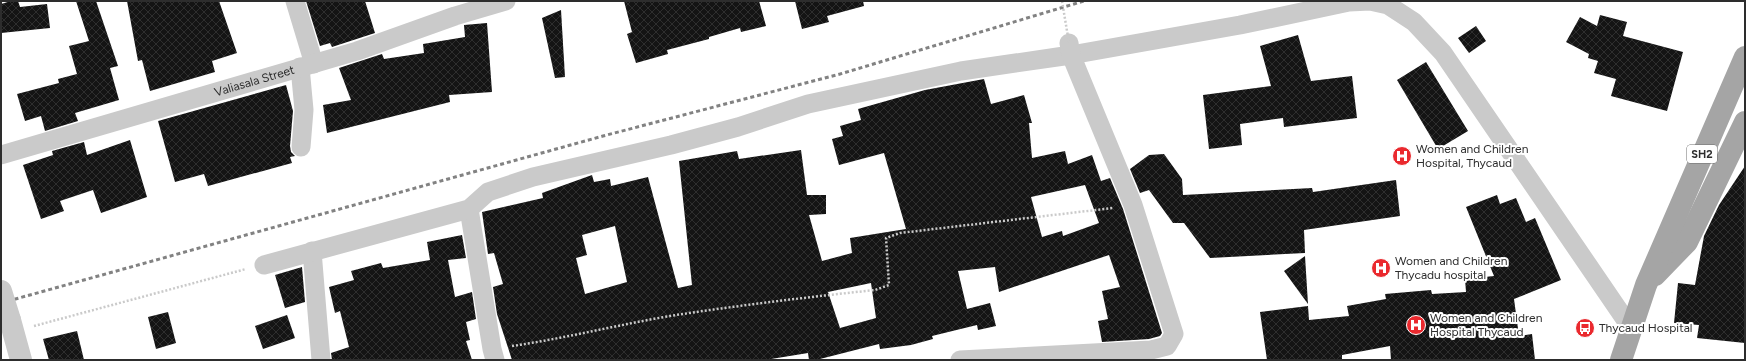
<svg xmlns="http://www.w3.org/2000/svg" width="1746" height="361" font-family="Figtree,sans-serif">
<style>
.building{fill:url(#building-cross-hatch);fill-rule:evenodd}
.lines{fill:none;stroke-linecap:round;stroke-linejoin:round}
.path{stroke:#cacaca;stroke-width:2.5;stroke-dasharray:2 2;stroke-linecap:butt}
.minor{stroke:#cacaca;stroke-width:19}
.tertiary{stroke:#cacaca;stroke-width:22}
.primary{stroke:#a5a5a5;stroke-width:22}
.rail{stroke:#828282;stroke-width:3;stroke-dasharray:4 3;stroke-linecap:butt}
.path-bridge{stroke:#cacaca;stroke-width:2.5;stroke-dasharray:2 2;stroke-linecap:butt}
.tertiary-bridge{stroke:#cacaca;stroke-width:22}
.labels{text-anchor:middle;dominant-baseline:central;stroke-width:4;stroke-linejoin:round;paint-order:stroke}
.shield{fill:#fff;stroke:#6c6c6c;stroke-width:1}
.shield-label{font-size:11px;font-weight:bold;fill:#2d2d2d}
.street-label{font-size:12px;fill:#2d2d2d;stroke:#fff}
.poi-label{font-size:12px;fill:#2d2d2d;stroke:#fff;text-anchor:start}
</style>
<defs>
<pattern id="building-cross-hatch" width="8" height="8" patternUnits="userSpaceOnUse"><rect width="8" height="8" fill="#141414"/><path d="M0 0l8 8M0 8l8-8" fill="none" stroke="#2e2e2e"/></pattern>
</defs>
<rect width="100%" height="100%" fill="#fff"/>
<!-- building -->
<g class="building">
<polygon points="11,1 18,1 20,7 47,4 50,28 1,33 1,4"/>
<polygon points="76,1 96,1 118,66 110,68 119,100 75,113 78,121 45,131 41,116 25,121 17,94 59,83 58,79 77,74 69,46 89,41"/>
<polygon points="127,1 219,1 237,53 212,61 215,72 150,91 142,60 138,61"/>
<polygon points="306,1 365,1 375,33 332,47 330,43 320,46"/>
<polygon points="624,1 759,1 766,26 741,32 740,28 709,37 709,39 667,50 668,54 636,63 627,34 632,32"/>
<polygon points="795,1 863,1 864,6 827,16 829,22 802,29"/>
<polygon points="561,10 565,77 555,78 542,18"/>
<polygon points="1600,15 1627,22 1623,36 1683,52 1667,111 1611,96 1616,79 1594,73 1598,61 1588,58 1589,54 1566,42 1580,17 1597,26"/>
<polygon points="487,23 492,92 449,95 450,102 327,133 323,105 351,100 339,68 382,54 384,59 424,53 423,44 465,37 464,25"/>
<polygon points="1476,26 1486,41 1469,53 1458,38"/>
<polygon points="1298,35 1311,81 1352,76 1357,118 1284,127 1283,118 1240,124 1242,145 1209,149 1203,95 1271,86 1260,46"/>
<polygon points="1426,62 1468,131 1438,149 1397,80"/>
<path d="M 984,79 L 991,104 L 1024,95 L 1032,123 L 1029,123 L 1032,158 L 1065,151 L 1068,164 L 1092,155 L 1101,181 L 1110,178 L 1123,209 L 1162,333 L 1160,336 L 1149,339 L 1102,342 L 1098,321 L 1108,319 L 1102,291 L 1120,287 L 1109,255 L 999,292 L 995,267 L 958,271 L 967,309 L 990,303 L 996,326 L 978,330 L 977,325 L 932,336 L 933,339 L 911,345 L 880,349 L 879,344 L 816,360 L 809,360 L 808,353 L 765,360 L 512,360 L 497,314 L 493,287 L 503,284 L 494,253 L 488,254 L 482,212 L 543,198 L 542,193 L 592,175 L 594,182 L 610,179 L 611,186 L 648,177 L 678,288 L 692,285 L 679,161 L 737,151 L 739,159 L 801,150 L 807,195 L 826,195 L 826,214 L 809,215 L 822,261 L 852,253 L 850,238 L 906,229 L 884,153 L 839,165 L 832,139 L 843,136 L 840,126 L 861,120 L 858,109 L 925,90 ZM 1085,185 L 1099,223 L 1063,236 L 1062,231 L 1042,237 L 1031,197 ZM 615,226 L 627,282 L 585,294 L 576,258 L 587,255 L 582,235 ZM 871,283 L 876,318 L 840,328 L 828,292 Z"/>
<polygon points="286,85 293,111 290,146 291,152 295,156 290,157 292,163 208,186 204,174 175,182 158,121"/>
<polygon points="130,140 147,197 101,213 93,190 60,201 64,211 41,219 23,165 53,155 52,151 84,142 87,155"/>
<polygon points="1164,154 1182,179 1183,195 1312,188 1313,192 1396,180 1400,216 1304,230 1305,253 1210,258 1184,223 1173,223 1149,190 1140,193 1130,169 1149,155"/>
<polygon points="1745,166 1745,343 1697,338 1699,325 1674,323 1678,283 1695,285 1704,236 1719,205"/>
<polygon points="1497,195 1500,204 1516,198 1526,222 1535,218 1561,280 1514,299 1519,336 1532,334 1535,360 1391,360 1390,346 1342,355 1342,360 1267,360 1260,312 1308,306 1309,320 1349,316 1347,306 1386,299 1385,294 1431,290 1432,294 1466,292 1465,279 1494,276 1466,207"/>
<polygon points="462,235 466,258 448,260 455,297 472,292 476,319 466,322 470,340 466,341 472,360 332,360 331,353 349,347 340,311 335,313 329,287 354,280 351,271 381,263 383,268 430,260 427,242"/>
<polygon points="1305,256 1308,304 1284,271"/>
<polygon points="302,267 305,302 285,308 275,275"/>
<polygon points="168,312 176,343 156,349 148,317"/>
<polygon points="287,315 295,338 263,349 255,326"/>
<polygon points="77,331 84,360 49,360 43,339"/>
</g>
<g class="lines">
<!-- path -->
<g class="path">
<polyline points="34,326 246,269"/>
<path d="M 512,346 C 567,338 621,324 676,315 C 742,305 809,297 875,290 L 889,285 L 886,238 L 900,233 L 1113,208"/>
</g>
<!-- minor -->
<g class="minor">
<polyline points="295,1 314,64"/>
<polyline points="300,67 304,110 301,147"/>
<path id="s1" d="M 1,155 L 357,51 L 455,16 L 506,1"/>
<polyline points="469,209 492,349 495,360"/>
<polyline points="312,251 321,360"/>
<polyline points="264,265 469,209 488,192 533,177 671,145 738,127 808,104 961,71 1071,55 1240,25 1349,2 1370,1 1388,5 1414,22 1443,53 1631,328"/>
<polyline points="960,360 1151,350 1167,346 1174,334 1133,205 1071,55 1069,43"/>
</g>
<!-- tertiary -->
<polyline class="tertiary" points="10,320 21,360"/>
<!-- primary -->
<g class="primary">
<polyline points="1655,275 1687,242 1745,122"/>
<polyline points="1621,360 1646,285 1745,57"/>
</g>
<!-- rail -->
<polyline class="rail" points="1,303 603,136 840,74 1084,1"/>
<!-- path-bridge -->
<polyline class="path-bridge" points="1062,1 1069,43"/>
<!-- tertiary-bridge -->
<polyline class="tertiary-bridge" points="1,291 10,320"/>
</g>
<!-- icons -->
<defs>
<symbol id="hospital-disc" viewBox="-11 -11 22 22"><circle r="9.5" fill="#ea292e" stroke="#fff"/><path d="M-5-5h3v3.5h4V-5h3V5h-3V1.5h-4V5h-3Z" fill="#fff"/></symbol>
<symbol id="bus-disc" viewBox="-11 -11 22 22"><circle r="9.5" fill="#ea292e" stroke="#fff"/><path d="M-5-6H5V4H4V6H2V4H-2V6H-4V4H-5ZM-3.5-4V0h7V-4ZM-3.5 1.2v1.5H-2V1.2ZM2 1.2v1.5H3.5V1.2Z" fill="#fff"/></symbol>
</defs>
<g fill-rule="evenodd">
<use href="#hospital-disc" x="1391" y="145" width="22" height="22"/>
<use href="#hospital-disc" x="1370" y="257" width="22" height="22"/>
<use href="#hospital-disc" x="1405" y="314" width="22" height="22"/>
<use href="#bus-disc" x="1574" y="317" width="22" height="22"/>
</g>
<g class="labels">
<!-- shield labels -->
<rect class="shield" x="1687" y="145" width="30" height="18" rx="3"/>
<g class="shield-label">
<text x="1702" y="154">SH2</text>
</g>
<!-- street labels -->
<g class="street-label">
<text stroke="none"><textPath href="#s1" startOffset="264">Valiasala Street</textPath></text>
</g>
<!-- poi labels -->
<g class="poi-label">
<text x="1416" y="149">Women and Children<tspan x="1416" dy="14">Hospital, Thycaud</tspan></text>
<text x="1395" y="261">Women and Children<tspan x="1395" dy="14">Thycadu hospital</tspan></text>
<text x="1430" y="318">Women and Children<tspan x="1430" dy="14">Hospital Thycaud</tspan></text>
<text x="1599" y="328">Thycaud Hospital</text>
</g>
</g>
<!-- border -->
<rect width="1746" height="361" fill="none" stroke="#2d2d2d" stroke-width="4"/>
</svg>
